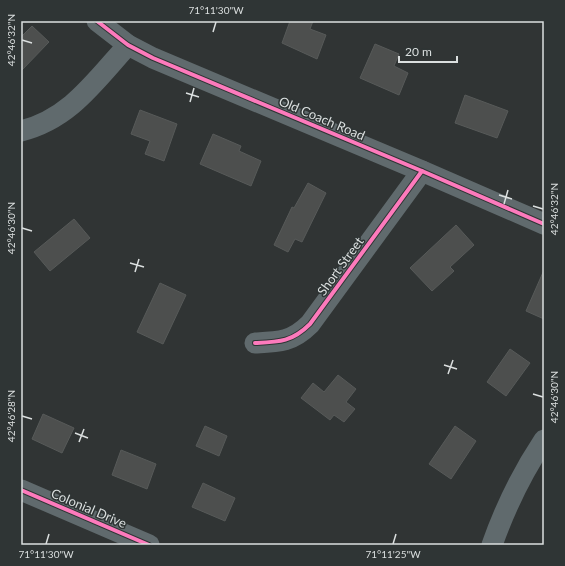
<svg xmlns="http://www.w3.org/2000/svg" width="565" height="566" font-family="Lato,sans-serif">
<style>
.building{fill:#4d4f4e;stroke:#575a59}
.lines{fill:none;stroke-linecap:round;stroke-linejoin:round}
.minor{stroke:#606a6d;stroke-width:21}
.cycleway-casing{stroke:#2f3535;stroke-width:6}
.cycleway{stroke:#fd7abc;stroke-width:4}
.ticks{fill:none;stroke:#dbdfdf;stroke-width:1.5}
.labels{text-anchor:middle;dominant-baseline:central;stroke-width:3;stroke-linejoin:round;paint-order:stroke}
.street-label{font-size:13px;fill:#dbdfdf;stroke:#2f3535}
.neatline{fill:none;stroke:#dbdfdf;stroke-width:1.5}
.ticks-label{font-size:10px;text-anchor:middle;fill:#dbdfdf}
</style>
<rect width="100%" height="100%" fill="#303434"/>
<!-- building -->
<g class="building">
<polygon points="290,21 313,21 310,29 326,35 317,59 282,43"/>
<polygon points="32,26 49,42 21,71 21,37"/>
<polygon points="375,44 399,54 394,66 408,73 399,95 360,78"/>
<polygon points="465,95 508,111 497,138 455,123"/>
<polygon points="140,110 177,124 164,161 145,154 150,141 131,134"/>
<polygon points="213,134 241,146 239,151 261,161 251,186 200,164"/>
<polygon points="308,183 326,193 302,242 295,239 288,252 274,245 292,207 294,208"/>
<polygon points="74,219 90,238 50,271 34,252"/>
<polygon points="456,225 474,245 450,267 454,271 432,291 410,268"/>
<polygon points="544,270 544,319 526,311"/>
<polygon points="160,283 186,295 163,344 137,332"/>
<polygon points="510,349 530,363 506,396 487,382"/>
<polygon points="338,375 356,389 346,402 355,409 344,422 334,415 330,420 301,398 313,383 324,392"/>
<polygon points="43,414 74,428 62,453 32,439"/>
<polygon points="205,426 227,436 219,456 196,446"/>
<polygon points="455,426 476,441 451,479 429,464"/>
<polygon points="121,450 156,464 147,489 112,475"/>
<polygon points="203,483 235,498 225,521 192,507"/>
</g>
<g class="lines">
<!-- minor -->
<g class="minor">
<polyline points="97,21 128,45 153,58 422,171 544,224"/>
<path d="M 21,131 C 70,119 95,81 128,45"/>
<path d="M 255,343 C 279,342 292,342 310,324 L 422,171"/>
<polyline points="21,490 149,545"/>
<path d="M 492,545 C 505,508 522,473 544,440"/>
</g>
<defs>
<g id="cycleway">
<polyline points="97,21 128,45 153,58 422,171 544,224"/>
<path d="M 255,343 C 279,342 292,342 310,324 L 422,171"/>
<polyline points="21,490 149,545"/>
</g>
</defs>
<!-- cycleway casing -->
<use href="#cycleway" class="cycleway-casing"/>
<!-- cycleway -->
<use href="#cycleway" class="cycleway"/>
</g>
<!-- ticks -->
<path class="ticks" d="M 213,32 L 216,22M 22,40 L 32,43M 186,93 L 199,97M 190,102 L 194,88M 499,195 L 512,199M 504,204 L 508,190M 533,206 L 543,209M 22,228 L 32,231M 130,263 L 144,267M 135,272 L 139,259M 444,365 L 457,369M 448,374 L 453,360M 533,394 L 543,397M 22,416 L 32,419M 75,433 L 88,438M 79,442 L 84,429M 46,544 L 49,534M 393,544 L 396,534"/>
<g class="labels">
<!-- street labels -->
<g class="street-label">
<text transform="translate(322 118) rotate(23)">Old Coach Road</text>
<text transform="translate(340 266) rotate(-54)">Short Street</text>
<text transform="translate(89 508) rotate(23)">Colonial Drive</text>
</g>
</g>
<!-- border -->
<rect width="565" height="566" fill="none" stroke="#2f3535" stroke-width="44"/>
<!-- scale -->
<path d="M399 56v6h58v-6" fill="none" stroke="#dbdfdf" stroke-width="2"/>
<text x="405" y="56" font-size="12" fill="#dbdfdf" stroke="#2f3535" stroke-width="3" paint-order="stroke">20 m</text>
<rect x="22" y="22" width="521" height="522" class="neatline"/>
<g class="ticks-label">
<text x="216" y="14">71°11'30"W</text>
<text transform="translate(11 40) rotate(-90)" y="4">42°46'32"N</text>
<text transform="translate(554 209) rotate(-90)" y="4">42°46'32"N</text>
<text transform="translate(11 228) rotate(-90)" y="4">42°46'30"N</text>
<text transform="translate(554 397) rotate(-90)" y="4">42°46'30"N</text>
<text transform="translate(11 416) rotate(-90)" y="4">42°46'28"N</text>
<text x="46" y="558">71°11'30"W</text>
<text x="393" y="558">71°11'25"W</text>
</g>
</svg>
